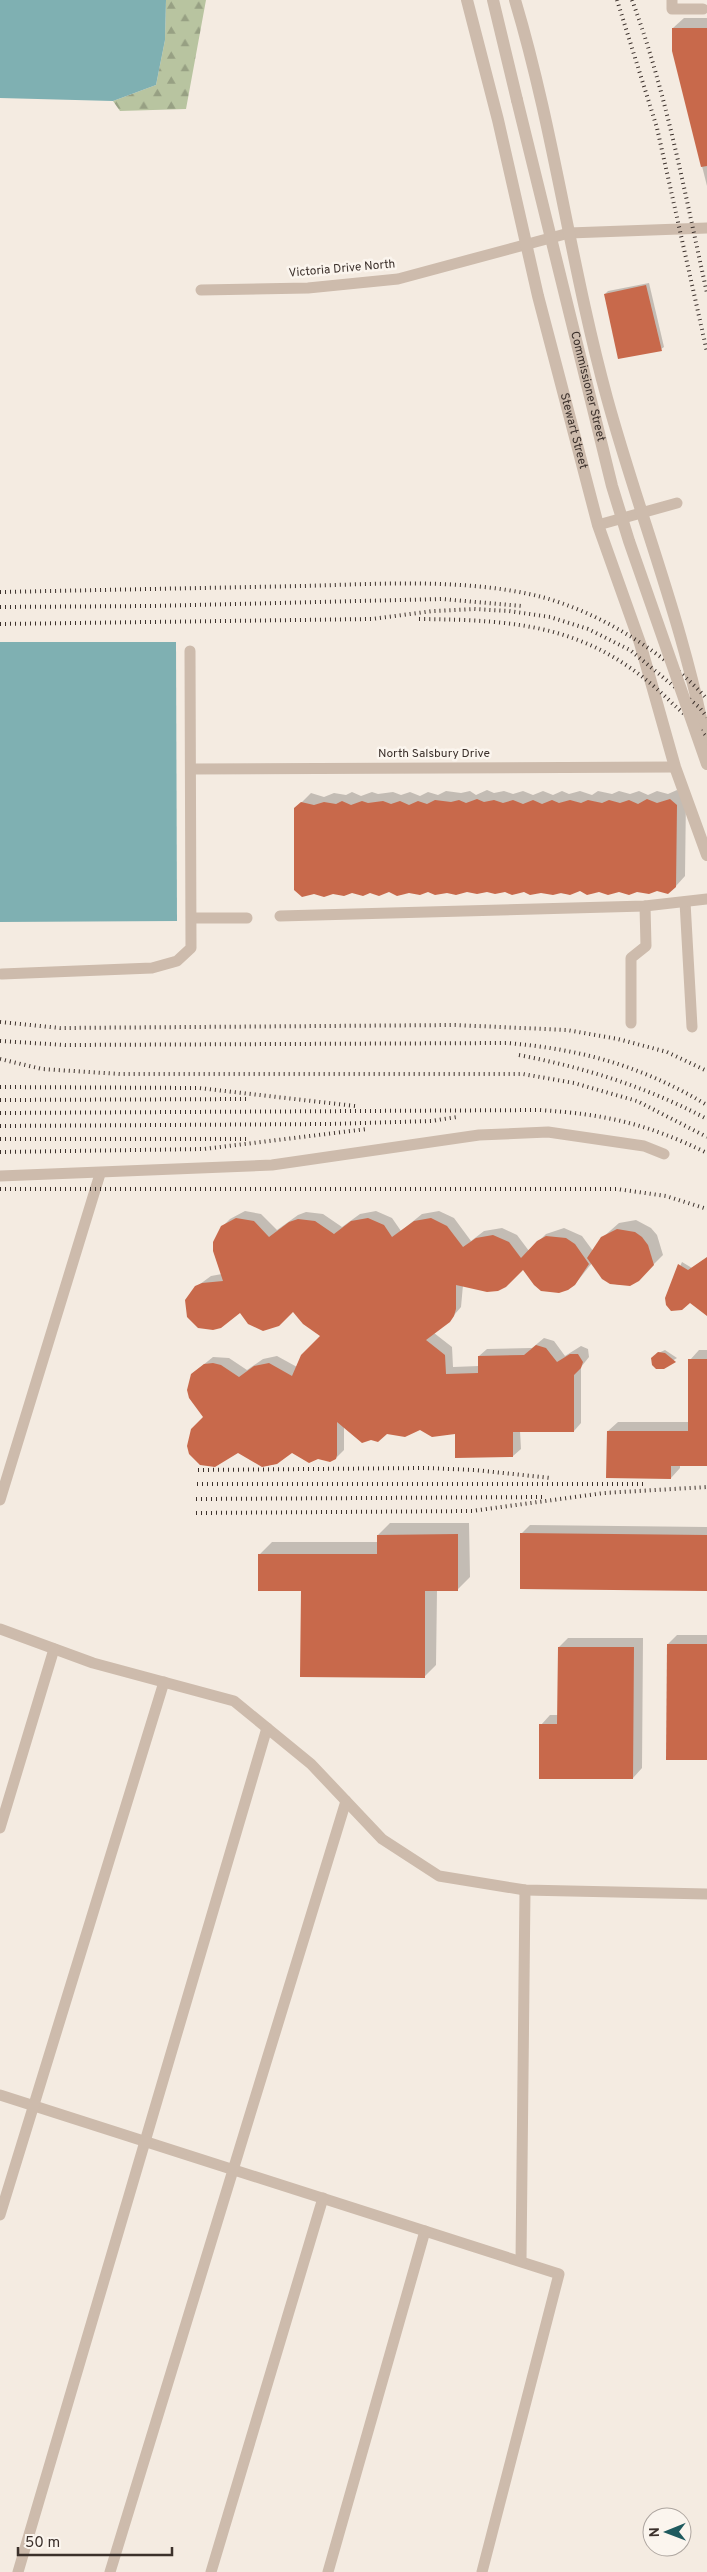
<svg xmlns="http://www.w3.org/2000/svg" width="707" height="2572" font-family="Overpass,sans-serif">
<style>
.forest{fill:url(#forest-firs)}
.water{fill:#7fb0b2}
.pier{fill:#f4ebe1}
.shadow{fill:#0003}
.building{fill:#c8694b}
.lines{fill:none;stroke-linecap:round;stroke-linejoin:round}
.lane{stroke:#cdbbac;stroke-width:11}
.street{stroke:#cdbbac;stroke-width:12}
.rail{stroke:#3b302b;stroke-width:4;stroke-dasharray:1 4;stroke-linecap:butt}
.street-bridge{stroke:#cdbbac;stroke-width:12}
.labels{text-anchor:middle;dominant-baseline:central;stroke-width:5;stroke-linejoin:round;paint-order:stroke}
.street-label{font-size:12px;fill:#3b302b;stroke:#fbf5ee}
</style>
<defs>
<pattern id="forest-firs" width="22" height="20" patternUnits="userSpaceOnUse" patternTransform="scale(1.25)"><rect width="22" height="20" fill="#b8c4a0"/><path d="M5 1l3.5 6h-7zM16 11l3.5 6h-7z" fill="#97a083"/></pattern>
</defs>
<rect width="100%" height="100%" fill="#f4ebe1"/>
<!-- forest -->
<polygon class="forest" points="166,0 206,0 186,109 120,111 113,101 156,85 165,40"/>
<!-- water -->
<g class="water">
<polygon points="0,0 166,0 165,40 156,85 113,101 0,98"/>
<polygon points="160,584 176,642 177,921 0,922 0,590"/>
</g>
<!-- pier -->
<polygon class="pier" points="161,582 176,632 176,642 0,642 0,587"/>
<!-- shadow -->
<g class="shadow">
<polygon points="684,18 707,18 707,186 673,51 673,28"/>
<polygon points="649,283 664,347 661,349 605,294 608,291"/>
<polygon points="487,790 494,793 504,791 513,794 523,791 533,795 543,791 553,795 562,791 569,794 580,791 592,795 598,791 612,794 619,791 630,794 639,791 648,795 657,791 668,794 677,790 686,796 685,876 676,886 657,890 580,890 570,894 524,890 389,891 296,808 311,793 324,797 334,793 346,795 352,792 361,796 372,792 378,794 393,792 401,795 410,792 420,796 428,792 438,795 446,791 461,793 470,791 476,795"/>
<polygon points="245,1211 261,1214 277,1230 298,1215 306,1212 323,1214 342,1227 360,1214 376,1211 392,1218 401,1231 422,1214 439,1211 454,1218 471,1241 484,1231 502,1228 517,1235 529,1251 546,1234 564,1228 582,1236 593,1251 602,1238 619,1223 636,1220 651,1228 657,1235 663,1255 638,1280 620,1285 610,1283 592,1263 575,1284 523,1268 463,1285 461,1307 449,1321 434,1333 452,1347 453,1367 479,1366 479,1356 487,1349 532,1348 544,1338 554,1341 565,1356 581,1346 588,1349 589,1357 581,1367 581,1423 574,1431 520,1431 521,1449 513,1456 457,1433 420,1429 344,1427 344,1450 336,1458 292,1452 204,1417 192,1374 213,1357 229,1358 247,1370 263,1359 277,1356 297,1367 321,1336 294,1310 240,1312 196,1287 211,1276 222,1274 222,1227 230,1219"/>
<polygon points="682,1262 692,1268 707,1309 690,1301 666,1298"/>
<polygon points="665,1350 677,1358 659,1369 656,1354"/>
<polygon points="699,1350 707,1350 707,1465 680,1465 680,1468 671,1478 608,1431 618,1422 689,1422 690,1360"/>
<polygon points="390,1523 469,1523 470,1577 457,1590 437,1590 436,1665 424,1677 302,1590 260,1554 272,1542 378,1542 378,1535"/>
<polygon points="530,1525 707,1527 707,1590 522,1533"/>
<polygon points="677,1635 707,1635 707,1759 668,1644"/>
<polygon points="568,1638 643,1638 642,1768 633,1778 541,1725 550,1715 559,1715 559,1647"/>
</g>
<!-- building -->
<g class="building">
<polygon points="672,28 707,28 707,166 701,167 672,51"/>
<polygon points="646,285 662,351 618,359 604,294"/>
<polygon points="477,799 484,802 494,800 503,803 513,800 523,804 533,800 542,804 552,800 559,803 570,800 581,803 588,800 602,803 609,800 620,803 629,800 638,804 647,799 657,803 670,799 677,805 676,887 668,894 657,891 649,894 637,892 629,895 619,892 608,895 599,892 587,895 580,891 570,895 561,893 553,895 541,893 530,895 524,892 512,895 505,892 495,894 487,892 477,894 467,892 456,895 447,893 435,895 428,892 420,895 409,893 397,896 389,892 379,896 370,893 363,896 352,893 344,896 333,894 324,897 314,894 302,897 294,890 294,808 301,802 314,805 324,802 336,804 342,801 351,805 362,801 368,803 383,801 391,804 400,801 409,805 418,801 427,804 435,800 451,802 459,800 466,803"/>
<polygon points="236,1218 254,1221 269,1237 289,1222 298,1219 315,1221 334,1234 351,1221 368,1218 384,1225 392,1237 414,1221 431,1218 447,1226 463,1247 476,1238 493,1235 509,1242 521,1258 537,1241 546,1236 566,1238 575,1244 589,1264 575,1285 568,1290 559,1293 541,1291 534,1285 523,1270 506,1287 498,1291 487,1292 456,1285 456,1309 454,1316 450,1322 426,1340 445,1355 446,1374 478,1373 478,1356 524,1355 536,1345 546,1348 557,1362 570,1354 578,1354 583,1362 581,1368 574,1375 574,1432 513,1432 513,1457 455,1458 455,1434 432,1437 420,1430 405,1437 387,1434 378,1442 371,1440 362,1443 337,1422 337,1455 336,1459 330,1462 318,1459 309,1463 292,1453 277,1464 262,1467 238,1453 215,1467 200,1465 189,1454 187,1446 191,1429 203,1417 189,1398 187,1390 191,1374 204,1364 213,1363 221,1365 239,1377 254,1366 269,1363 292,1376 301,1355 320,1336 303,1324 293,1312 279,1326 263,1331 248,1324 240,1313 221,1328 213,1330 198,1328 187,1317 185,1300 195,1286 202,1283 223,1281 213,1251 213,1242 221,1226"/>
<polygon points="617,1229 635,1232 642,1237 648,1245 654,1265 639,1281 630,1286 610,1284 602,1279 587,1258 601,1237"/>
<polygon points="707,1257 707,1316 690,1303 682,1310 671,1311 666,1305 665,1298 678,1264 688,1270"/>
<polygon points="658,1352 665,1353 676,1362 664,1369 656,1369 652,1365 651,1358"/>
<polygon points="688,1359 707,1359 707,1466 671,1466 671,1479 606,1478 607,1431 688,1431"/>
<polygon points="520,1533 707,1535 707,1591 520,1589"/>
<polygon points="458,1534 458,1591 425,1591 425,1678 300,1677 301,1591 258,1591 258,1554 377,1554 377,1535"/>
<polygon points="667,1644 707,1644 707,1760 666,1760"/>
<polygon points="558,1647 634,1647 633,1779 539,1779 539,1724 557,1724"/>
</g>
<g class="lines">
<!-- lane -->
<g class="lane">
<polyline points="672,0 672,9 703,9"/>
<polyline points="201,290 308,288 398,279 569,233 707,228"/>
<polyline points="598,525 677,503"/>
<polyline points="192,769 675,767"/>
<polyline points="685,902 692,1027"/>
<polyline points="280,916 645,906 707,899"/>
<polyline points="192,918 247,918"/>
<polyline points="2,974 152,968 177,961 191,948 190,651"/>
<polyline points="631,1023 631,958 646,946 645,906"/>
<polyline points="0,1176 272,1165 479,1135 548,1132 644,1146 664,1154"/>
<polyline points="0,1500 100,1174"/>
<polyline points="0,1629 93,1663 234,1701 311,1764 382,1839 439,1876 525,1890 707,1894"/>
<polyline points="0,1828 54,1649"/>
<polyline points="0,2095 559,2274 482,2572"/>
<polyline points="0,2215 164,1682"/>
<polyline points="521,2261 525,1890"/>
<polyline points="18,2572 267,1728"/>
<polyline points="110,2572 346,1801"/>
<polyline points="211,2572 323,2198"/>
<polyline points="328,2572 425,2231"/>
</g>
<!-- street -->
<g class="street">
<path id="s1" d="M 467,0 L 498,120 L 538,296 L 598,525 L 640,643 L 675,767 L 707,855"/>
<polyline points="493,0 517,100"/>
<path d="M 515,0 C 554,130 571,267 607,398 C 639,515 686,630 707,749"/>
</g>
<!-- rail -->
<g class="rail">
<polyline points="617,0 657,128 707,352"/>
<path d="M 632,0 C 667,94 685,195 707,293"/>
<path d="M 0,592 C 101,590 201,588 302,586 C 380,584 462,578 538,596 C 598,611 666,653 707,699"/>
<polyline points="0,607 153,606 442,599 522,606"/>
<path d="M 419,619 C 523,620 594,626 672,703 C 684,714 697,725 707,738"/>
<polyline points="0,624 372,619 433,611 474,609 509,611 550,617 588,629 630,650 699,707 707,717"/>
<polyline points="0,1022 60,1028 455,1025 567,1030 618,1039 667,1052 707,1071"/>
<path d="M 0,1041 L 65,1045 L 507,1043 C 581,1049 642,1066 707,1105"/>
<path d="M 519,1055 C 586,1068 647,1087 707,1119"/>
<polyline points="0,1059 42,1069 120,1074 523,1074 574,1083 637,1101 707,1137"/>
<polyline points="0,1087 199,1088 355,1106"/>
<polyline points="0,1100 250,1099"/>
<path d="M 0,1113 L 539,1110 C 605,1114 648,1124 707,1153"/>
<polyline points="0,1126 329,1124 431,1121 457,1117"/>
<polyline points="0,1139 250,1139"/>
<polyline points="0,1152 204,1149 367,1129"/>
<polyline points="0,1189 617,1189 666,1196 707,1209"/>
<polyline points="198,1470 425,1468 475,1470 551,1478"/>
<polyline points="197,1484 647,1484"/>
<polyline points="196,1499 546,1497"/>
<polyline points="196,1513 472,1511 604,1493 707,1487"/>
</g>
<!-- street-bridge -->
<path class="street-bridge" id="s2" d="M 517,100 L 612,486 L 629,541 L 707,764"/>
</g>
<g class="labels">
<!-- street labels -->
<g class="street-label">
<text transform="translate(342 269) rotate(-5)">Victoria Drive North</text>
<text stroke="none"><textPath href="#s2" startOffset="295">Commissioner Street</textPath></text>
<text stroke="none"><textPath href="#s1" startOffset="444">Stewart Street</textPath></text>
<text x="434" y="754">North Salsbury Drive</text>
</g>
</g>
<!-- north arrow -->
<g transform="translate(667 2532) rotate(269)"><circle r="24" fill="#fbf5ee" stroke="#aea6a0"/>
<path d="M0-4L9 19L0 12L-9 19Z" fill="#1f5a5e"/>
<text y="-8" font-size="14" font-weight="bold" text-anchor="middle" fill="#3b302b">N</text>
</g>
<!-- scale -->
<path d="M18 2547v8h154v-8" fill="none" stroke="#3b302b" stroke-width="2.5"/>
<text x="25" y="2547" font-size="15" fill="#3b302b" stroke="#fbf5ee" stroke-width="4" paint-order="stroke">50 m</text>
</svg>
